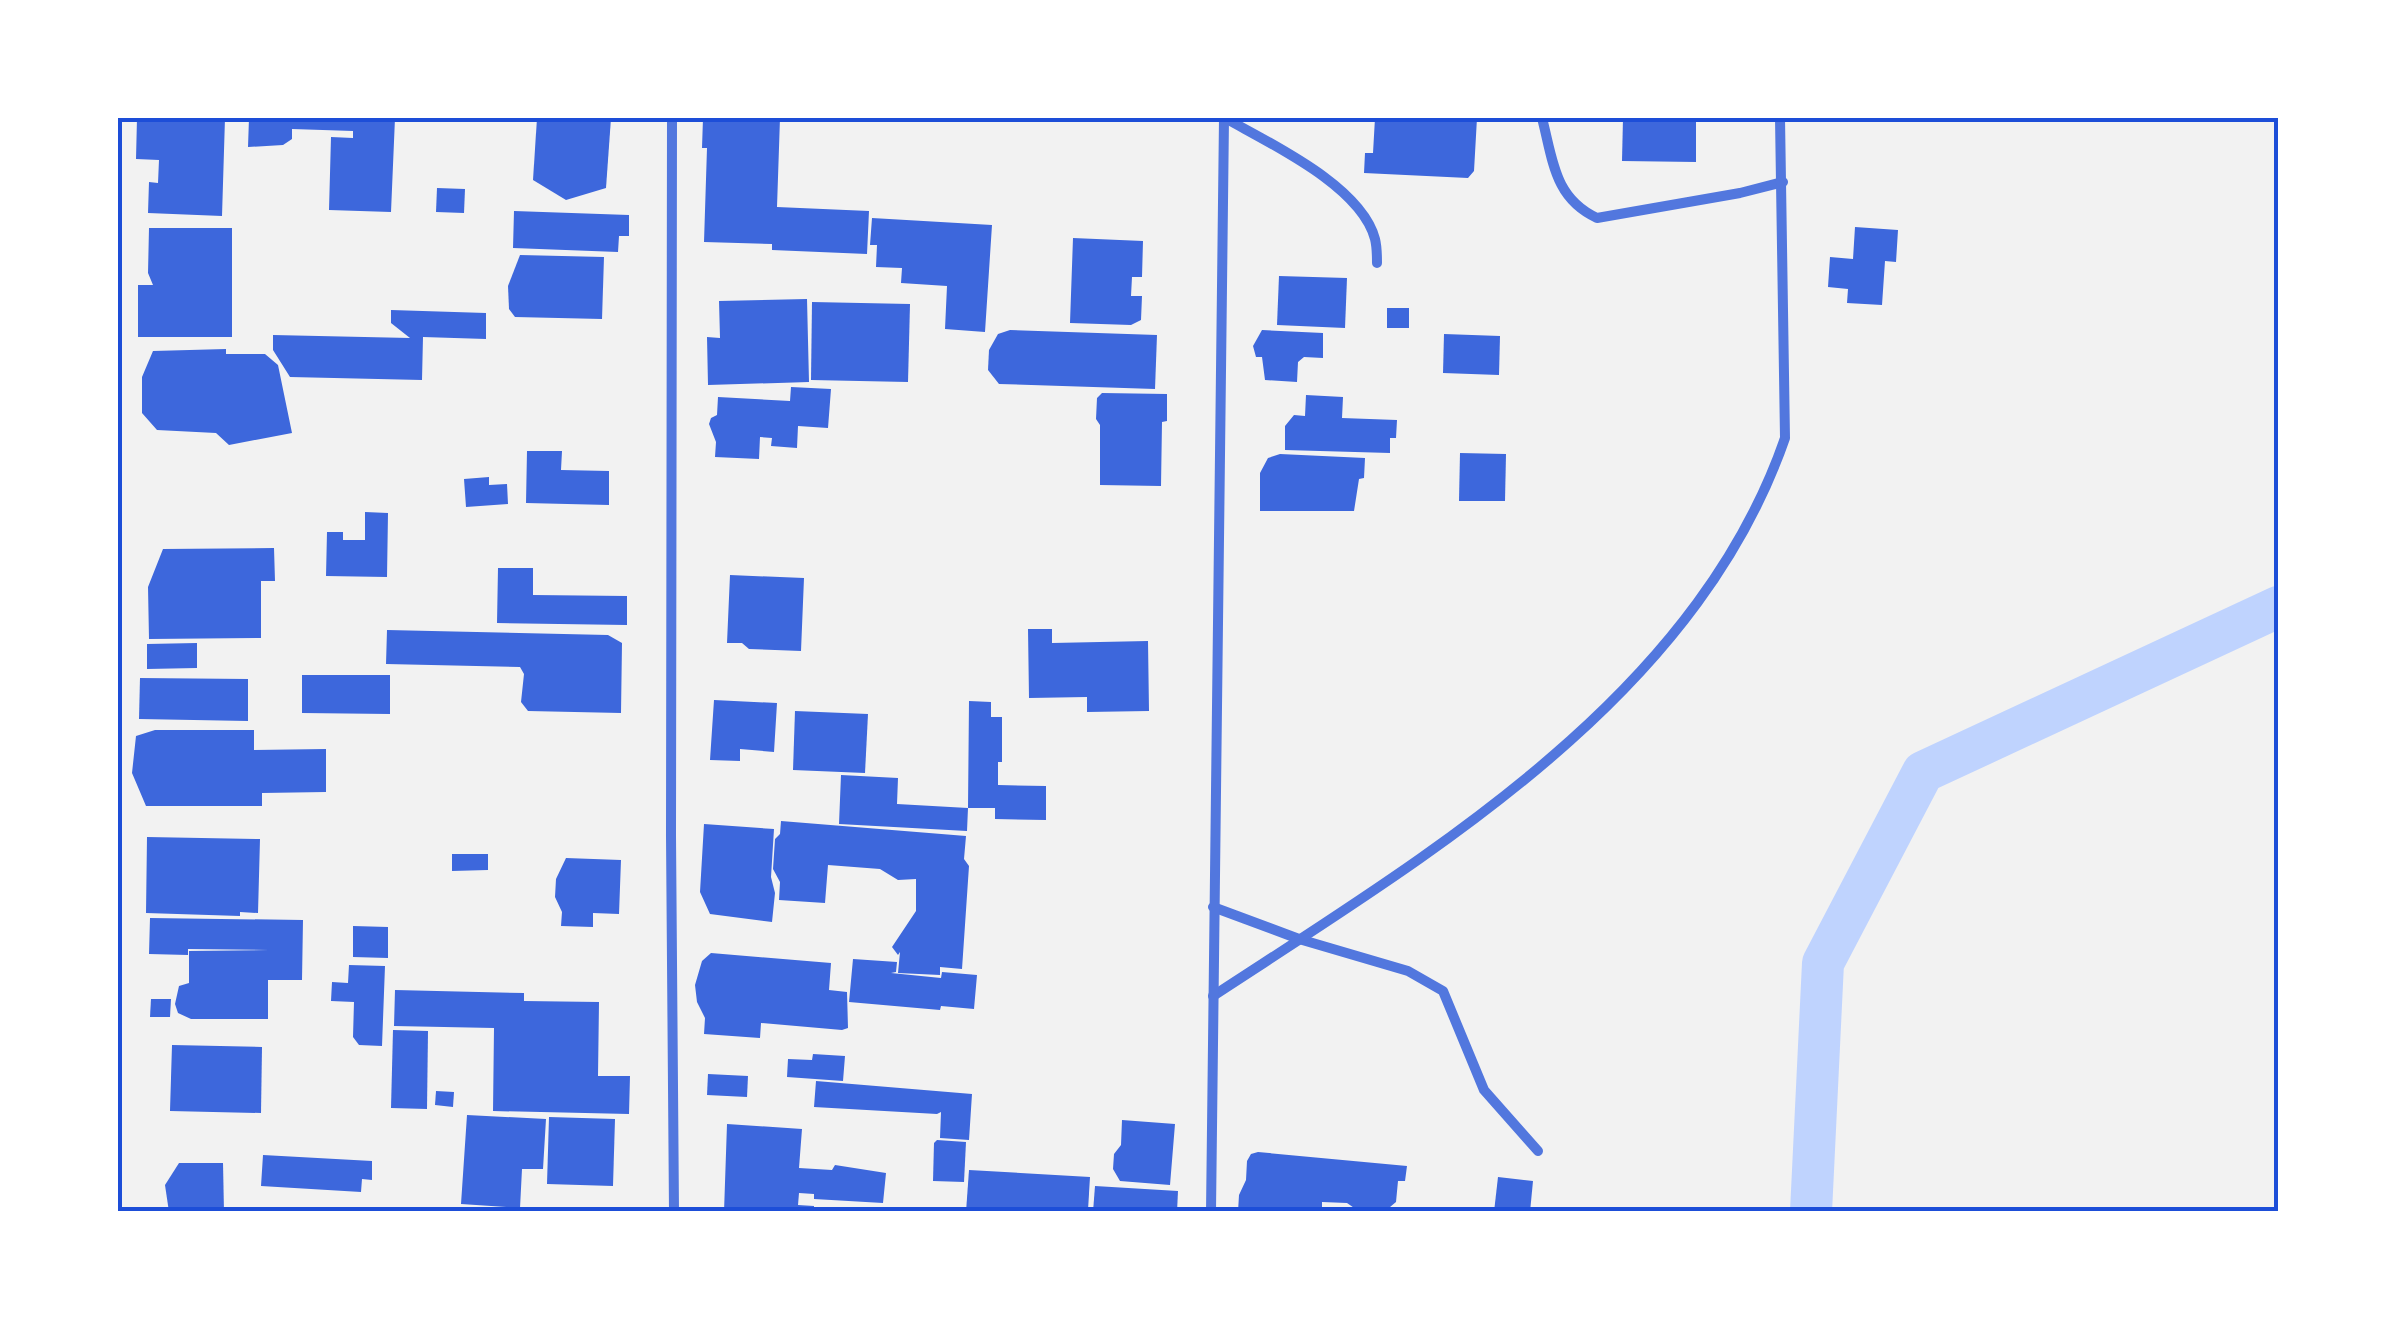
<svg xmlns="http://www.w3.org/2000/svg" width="2396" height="1329" font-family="'Open Sans',sans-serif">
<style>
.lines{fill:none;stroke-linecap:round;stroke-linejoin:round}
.canal{stroke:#bfd3fe;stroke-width:42}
.building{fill:#3d67dc}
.minor{stroke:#5277de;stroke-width:10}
.neatline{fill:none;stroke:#1d4ed8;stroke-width:4}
</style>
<rect width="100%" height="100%" fill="#f2f2f2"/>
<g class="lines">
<!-- canal -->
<polyline class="canal" points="1811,1212 1823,963 1923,772 2278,607"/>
</g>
<!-- building -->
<g class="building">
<polygon points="137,118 225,118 222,216 148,213 149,182 158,183 159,160 136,159"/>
<polygon points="249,118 395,118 391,212 329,210 331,137 353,138 353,131 292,129 292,139 283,145 248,147"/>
<polygon points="537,118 611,118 606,188 566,200 533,180"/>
<polygon points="703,118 780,118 777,207 869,211 867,254 772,250 772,244 704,242 707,148 702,148"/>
<polygon points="1375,118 1477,118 1474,171 1468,178 1364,173 1365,153 1373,153"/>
<polygon points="1623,118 1696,118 1696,162 1622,161"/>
<polygon points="437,188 465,189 464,213 436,212"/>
<polygon points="514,211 629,215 629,236 619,236 618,252 513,248"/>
<polygon points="872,218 992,225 985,332 945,329 947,286 901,283 902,268 876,267 877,245 870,245"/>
<polygon points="1855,227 1898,230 1896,262 1885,261 1882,305 1847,303 1848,289 1828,287 1830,257 1853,259"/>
<polygon points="149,228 232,228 232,337 138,337 138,285 153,285 148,273"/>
<polygon points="1073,238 1143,241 1142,277 1132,277 1131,296 1142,296 1141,320 1131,325 1070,323"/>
<polygon points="520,255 604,257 602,319 515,317 509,309 508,286"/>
<polygon points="1279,276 1347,278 1345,328 1277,325"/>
<polygon points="807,299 809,382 708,385 707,337 720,338 719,301"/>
<polygon points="812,302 910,304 908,382 811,380"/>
<rect x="1387" y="308" width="22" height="20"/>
<polygon points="391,310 486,313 486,339 423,337 422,380 290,377 273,350 273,335 410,338 391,323"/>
<polygon points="1010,330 1157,335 1155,389 999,384 988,370 989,350 998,334"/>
<polygon points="1262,330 1323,333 1323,358 1304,357 1298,362 1297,382 1265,380 1262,357 1256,357 1253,346"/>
<polygon points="1444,334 1500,336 1499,375 1443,373"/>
<polygon points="226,349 226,354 265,354 278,365 292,433 229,445 216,433 157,430 142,413 142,377 153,351"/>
<polygon points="791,387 831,389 828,428 798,426 797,448 771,446 772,438 760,437 759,459 715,457 716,442 709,424 711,418 717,415 718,397 790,401"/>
<polygon points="1102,393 1167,394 1167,421 1162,422 1161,486 1100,485 1100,425 1096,419 1097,398"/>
<polygon points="1306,395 1343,397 1342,418 1397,420 1396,438 1390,438 1390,453 1285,450 1285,426 1294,415 1305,416"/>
<polygon points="527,451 562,451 561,470 609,471 609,505 526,503"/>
<polygon points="1460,453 1506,454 1505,501 1459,501"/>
<polygon points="1280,454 1365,458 1364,478 1359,479 1354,511 1260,511 1260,473 1268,458"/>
<polygon points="489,477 489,485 507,484 508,504 466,507 464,479"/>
<polygon points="365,512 388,513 387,577 326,576 327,532 343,532 343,540 365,540"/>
<polygon points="274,548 275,581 261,581 261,638 149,639 148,587 163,549"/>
<polygon points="498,568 533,568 533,595 627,596 627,625 497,623"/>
<polygon points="730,575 804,578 801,651 749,649 742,643 727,643"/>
<polygon points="1028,629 1052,629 1052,643 1148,641 1149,711 1087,712 1087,697 1029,698"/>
<polygon points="387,630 608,635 622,643 621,713 528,711 521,702 524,674 520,667 386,664"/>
<polygon points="197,643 197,668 147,669 147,644"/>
<polygon points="302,675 390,675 390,714 302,713"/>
<polygon points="140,678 248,679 248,721 139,719"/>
<polygon points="714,700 777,703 774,752 740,749 740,761 710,760"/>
<polygon points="969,701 991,702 991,717 1002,717 1002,762 998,762 998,785 1046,786 1046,820 995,819 995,808 968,808"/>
<polygon points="795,711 868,714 865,773 793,770"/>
<polygon points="155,730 254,730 254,750 326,749 326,792 262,793 262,806 146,806 132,773 136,736"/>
<polygon points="841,775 898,778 897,804 968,808 967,831 839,824"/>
<polygon points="781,821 966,836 964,859 969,866 962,969 940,967 940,975 898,973 900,952 898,955 892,947 916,911 916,879 898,880 880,869 828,865 825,903 779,900 780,882 773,869 775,839 780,834"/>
<polygon points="704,824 774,829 771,877 775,893 772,922 710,914 700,892"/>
<polygon points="147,837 260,839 258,913 240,912 240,916 146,913"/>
<polygon points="452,854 488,854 488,870 452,871"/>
<polygon points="566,858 621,860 619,914 593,913 593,927 561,926 562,912 555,897 556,879"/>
<polygon points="150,918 303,920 302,980 268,980 268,1019 191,1019 178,1013 175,1004 179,986 189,983 189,951 269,950 188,949 188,955 149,954"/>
<polygon points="353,926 388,927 388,958 353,957"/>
<polygon points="711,953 831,963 829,990 847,992 848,1028 842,1030 761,1023 760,1038 704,1034 705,1018 697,1002 695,985 702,961"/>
<polygon points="853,959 897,962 896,972 891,973 941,978 942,972 977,975 974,1009 941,1006 940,1010 849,1002"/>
<polygon points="349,965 385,966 382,1046 359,1045 353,1037 354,1002 331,1001 332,982 348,983"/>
<polygon points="395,990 524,993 524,1001 599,1002 598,1076 630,1076 629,1114 493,1111 494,1028 394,1026"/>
<polygon points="151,999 171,999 170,1017 150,1017"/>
<polygon points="393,1030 428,1031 427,1109 391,1108"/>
<polygon points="172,1045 262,1047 261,1113 170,1111"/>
<polygon points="813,1054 845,1056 843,1081 787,1077 788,1059 812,1060"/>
<polygon points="708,1074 748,1076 747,1097 707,1095"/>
<polygon points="816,1081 972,1094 969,1140 940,1138 941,1112 937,1114 814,1107"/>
<polygon points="436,1091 454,1092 453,1107 435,1105"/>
<polygon points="467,1115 546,1119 543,1169 522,1169 520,1208 461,1204"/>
<polygon points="549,1117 615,1119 613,1186 547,1184"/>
<polygon points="1122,1120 1175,1124 1170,1185 1120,1181 1113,1169 1114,1154 1121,1145"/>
<polygon points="727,1124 802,1129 799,1168 832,1170 835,1165 886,1173 883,1203 814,1199 814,1194 799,1193 798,1205 814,1206 814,1212 724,1212"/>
<polygon points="937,1140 966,1142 964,1182 933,1181 934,1143"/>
<polygon points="1258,1152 1407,1166 1405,1181 1398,1181 1396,1202 1384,1212 1360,1212 1347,1203 1322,1202 1322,1212 1238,1212 1239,1195 1246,1180 1247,1161 1251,1154"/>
<polygon points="263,1155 372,1161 372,1180 362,1179 361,1192 261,1186"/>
<polygon points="179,1163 223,1163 224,1212 169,1212 165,1185"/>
<polygon points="969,1170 1090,1177 1088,1210 966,1212"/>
<polygon points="1498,1177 1533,1181 1530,1212 1494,1212"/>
<polygon points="1095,1186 1178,1191 1177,1212 1093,1212"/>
</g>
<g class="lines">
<!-- minor -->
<g class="minor">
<polyline points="672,118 671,836 674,1212"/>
<path d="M 1225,118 C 1271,144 1361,186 1375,239 C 1377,247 1377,256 1377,263"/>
<path d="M 1542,118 C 1553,160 1554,198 1597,218 L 1740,193 L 1783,182"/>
<polyline points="1213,907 1299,939 1408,971 1443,991 1484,1090 1538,1151"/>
<path d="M 1213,996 C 1431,853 1695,698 1785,438 L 1780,118"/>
<polyline points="1211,1212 1224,118"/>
</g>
</g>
<!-- border -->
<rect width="2396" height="1329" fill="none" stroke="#ffffff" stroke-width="240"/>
<rect x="120" y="120" width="2156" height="1089" class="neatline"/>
</svg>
